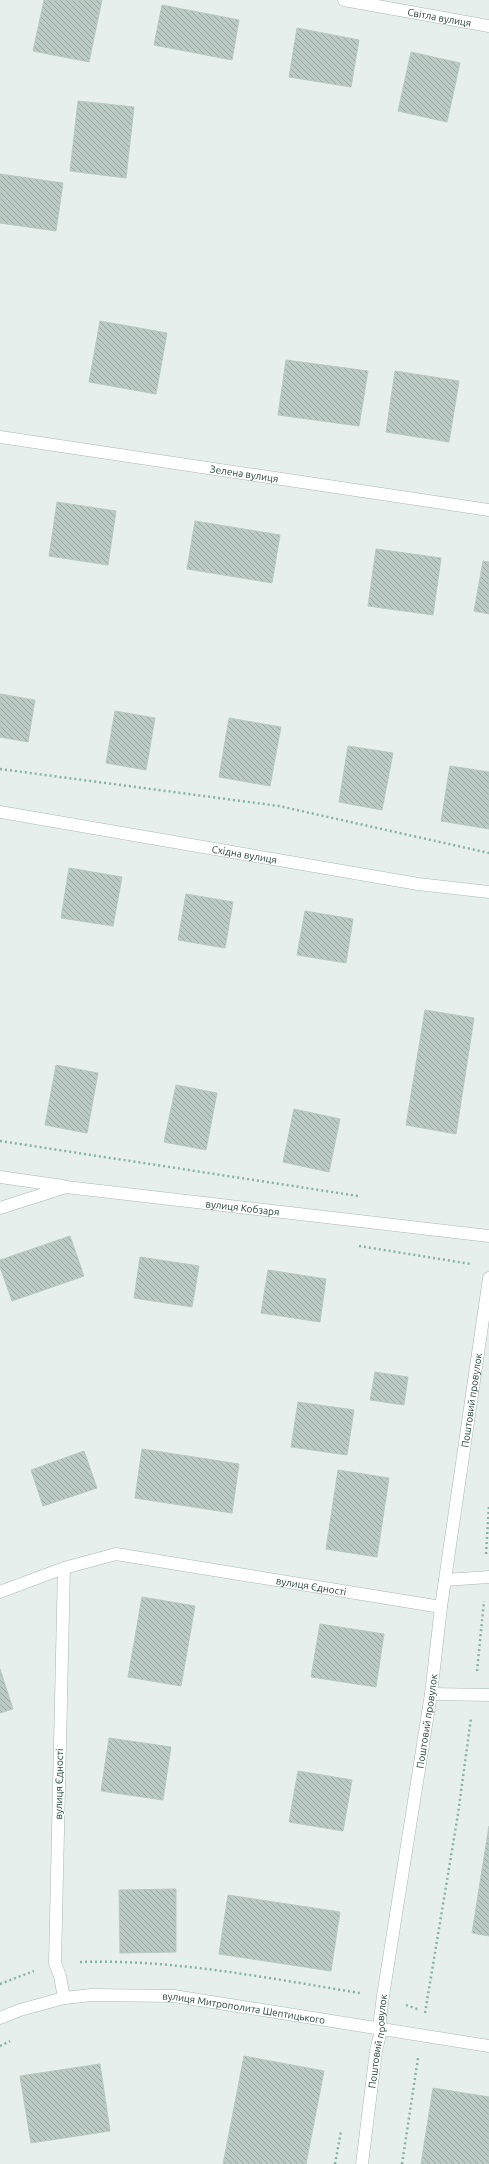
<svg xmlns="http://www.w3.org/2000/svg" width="489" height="2164" font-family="Ubuntu,sans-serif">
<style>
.building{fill:url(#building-back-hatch);stroke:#b8c9c2}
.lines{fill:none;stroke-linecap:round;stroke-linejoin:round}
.lane-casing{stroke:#a8b8b2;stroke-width:13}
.street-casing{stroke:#a8b8b2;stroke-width:13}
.secondary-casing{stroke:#a4bbb3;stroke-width:13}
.path{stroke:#86b3a5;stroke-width:2.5;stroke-dasharray:2 3;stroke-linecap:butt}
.lane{stroke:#fff;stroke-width:12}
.street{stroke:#fff;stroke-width:12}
.secondary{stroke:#fff;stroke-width:12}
.labels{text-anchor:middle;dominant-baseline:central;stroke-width:3;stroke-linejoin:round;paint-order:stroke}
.street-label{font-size:10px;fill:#24423a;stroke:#f7fbf9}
</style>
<defs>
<pattern id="building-back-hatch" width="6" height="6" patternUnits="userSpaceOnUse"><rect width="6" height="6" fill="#bbcac4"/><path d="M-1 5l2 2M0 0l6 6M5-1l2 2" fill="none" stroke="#98a6a0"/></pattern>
</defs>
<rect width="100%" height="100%" fill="#e6efeb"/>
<!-- building -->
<g class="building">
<polygon points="44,0 102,0 89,62 33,51"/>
<polygon points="162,5 239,20 232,60 154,45"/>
<polygon points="297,28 359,40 351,87 289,77"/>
<polygon points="411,52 460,63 447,122 398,111"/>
<polygon points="78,101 134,107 126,178 70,171"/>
<polygon points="0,174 63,183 56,231 0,223"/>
<polygon points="100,321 167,333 156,394 89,382"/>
<polygon points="286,360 368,371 359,426 278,415"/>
<polygon points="395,371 459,381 449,442 386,432"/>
<polygon points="57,502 116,511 108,565 49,556"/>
<polygon points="195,521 280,535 272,583 187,569"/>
<polygon points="376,549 441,558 433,615 368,606"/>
<polygon points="483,561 489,562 489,614 474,611"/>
<polygon points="0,694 35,700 28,742 0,737"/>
<polygon points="115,711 155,718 146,770 106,763"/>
<polygon points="229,718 281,727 270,786 219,777"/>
<polygon points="348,746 393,753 382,810 339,802"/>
<polygon points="450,766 489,772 489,829 441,821"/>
<polygon points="69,868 122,877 113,926 61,918"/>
<polygon points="186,894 233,902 225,948 178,940"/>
<polygon points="305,911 353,919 346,963 297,955"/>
<polygon points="425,1010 474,1018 456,1134 406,1125"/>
<polygon points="56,1065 98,1073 87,1133 45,1125"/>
<polygon points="176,1085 217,1093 206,1150 164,1142"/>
<polygon points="294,1109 340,1119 329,1172 283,1162"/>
<polygon points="70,1236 84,1276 12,1301 0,1267 0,1260"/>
<polygon points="140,1257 199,1266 192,1307 134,1298"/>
<polygon points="268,1270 326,1279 320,1322 261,1313"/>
<polygon points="375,1372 408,1377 404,1405 370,1400"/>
<polygon points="298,1402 354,1410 347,1455 291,1447"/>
<polygon points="142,1449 239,1464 232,1513 135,1498"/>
<polygon points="84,1451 97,1488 43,1506 31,1470"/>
<polygon points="338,1470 389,1478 377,1557 326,1549"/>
<polygon points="142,1597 195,1606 181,1686 128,1677"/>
<polygon points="320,1624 384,1634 376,1687 311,1677"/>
<polygon points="0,1669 13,1709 0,1713"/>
<polygon points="109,1738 171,1747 163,1800 101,1791"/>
<polygon points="298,1771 352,1780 343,1831 289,1822"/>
<polygon points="489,1826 489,1936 472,1933"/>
<polygon points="176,1889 176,1952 120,1953 119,1890"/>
<polygon points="228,1895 340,1912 331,1971 219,1954"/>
<polygon points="244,2056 324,2071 306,2164 223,2164"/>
<polygon points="100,2064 110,2131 31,2143 20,2076"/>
<polygon points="433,2088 489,2097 489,2164 421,2164"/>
</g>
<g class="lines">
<defs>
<polyline id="lane" points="431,1694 489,1695"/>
<g id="street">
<path id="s1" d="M 344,0 L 489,26"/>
<path id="s2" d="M 0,437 L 489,510"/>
<polyline points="0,1177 63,1186"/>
<path id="s3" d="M 0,1208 L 66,1187 L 489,1236"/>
<polyline points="64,1568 55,1963 60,1976 64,1998"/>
<polyline points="445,1580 489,1577"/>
<path id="s4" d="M 0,1592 L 64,1568 L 116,1554 L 441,1607"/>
<path id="s5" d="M 362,2164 L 376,2051 L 381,2030 L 380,2019 L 383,1996 L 431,1694 L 441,1607 L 489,1278"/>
</g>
<g id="secondary">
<path id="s6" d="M 0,812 L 418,884 L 489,892"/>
<path id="s7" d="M 0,2018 L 20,2010 L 64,1998 L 92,1995 L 174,1996 L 489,2046"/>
</g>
</defs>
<!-- lane casing -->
<use href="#lane" class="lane-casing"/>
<!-- street casing -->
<use href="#street" class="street-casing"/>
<!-- secondary casing -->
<use href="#secondary" class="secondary-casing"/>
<!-- path -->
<g class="path">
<polyline points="0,769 279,806 489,853"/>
<polyline points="0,1141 358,1196"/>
<polyline points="359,1246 471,1264"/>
<polyline points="486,1554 489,1506"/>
<polyline points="477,1671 484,1601"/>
<path d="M 80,1962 C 174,1959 267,1978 360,1993"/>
<polyline points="0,1984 34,1971"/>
<polyline points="406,2005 420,2010"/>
<polyline points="425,2013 458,1814 471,1718"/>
<polyline points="0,2046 10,2041"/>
<polyline points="335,2164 341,2131"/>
<polyline points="402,2164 418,2058"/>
</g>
<!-- lane -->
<use href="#lane" class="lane"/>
<!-- street -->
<use href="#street" class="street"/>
<!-- secondary -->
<use href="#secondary" class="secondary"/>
</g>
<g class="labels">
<!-- street labels -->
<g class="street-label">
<text stroke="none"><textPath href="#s1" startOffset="97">Світла вулиця</textPath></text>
<text stroke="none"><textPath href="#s2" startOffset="247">Зелена вулиця</textPath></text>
<text stroke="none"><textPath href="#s6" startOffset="248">Східна вулиця</textPath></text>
<text stroke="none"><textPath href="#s3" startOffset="247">вулиця Кобзаря</textPath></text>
<text stroke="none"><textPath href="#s5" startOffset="772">Поштовий провулок</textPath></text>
<text stroke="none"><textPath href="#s4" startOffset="320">вулиця Єдності</textPath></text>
<text stroke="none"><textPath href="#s5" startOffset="448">Поштовий провулок</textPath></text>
<text transform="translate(59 1784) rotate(-89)">вулиця Єдності</text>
<text stroke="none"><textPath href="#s7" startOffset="248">вулиця Митрополита Шептицького</textPath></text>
<text stroke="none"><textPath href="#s5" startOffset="124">Поштовий провулок</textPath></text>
</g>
</g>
</svg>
